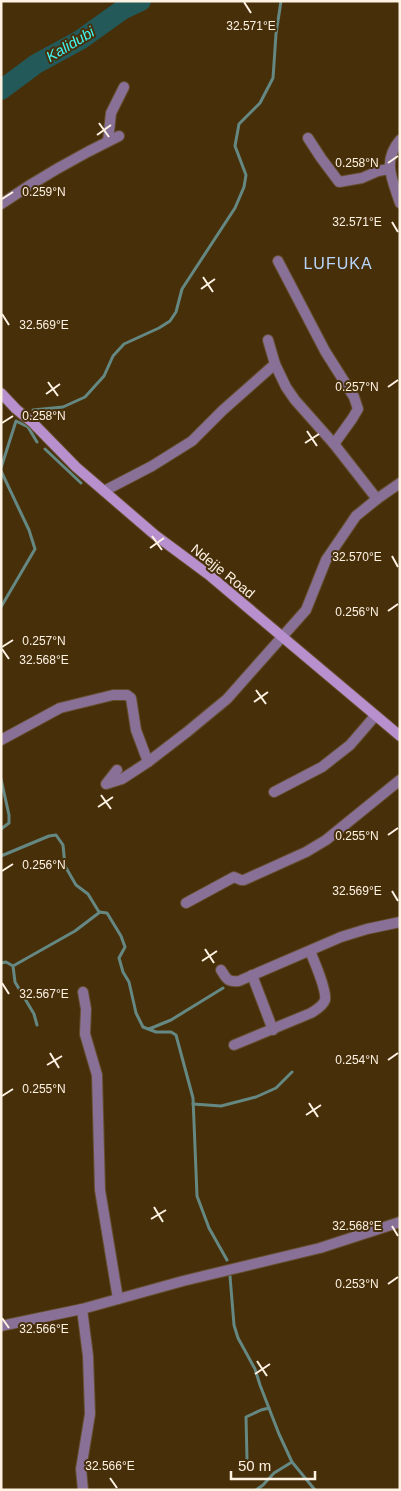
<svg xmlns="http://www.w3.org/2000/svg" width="401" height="1491" font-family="Helvetica,sans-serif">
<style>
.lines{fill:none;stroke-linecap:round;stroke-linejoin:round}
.stream{stroke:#658882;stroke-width:3}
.river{stroke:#235a59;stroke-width:20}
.street-casing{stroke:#644e2d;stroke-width:12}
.secondary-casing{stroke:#644e2d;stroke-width:12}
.street{stroke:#887096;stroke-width:10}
.secondary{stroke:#b890ce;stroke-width:10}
.ticks{fill:none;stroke:#fef2e3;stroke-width:2}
.labels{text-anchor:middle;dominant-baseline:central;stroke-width:4;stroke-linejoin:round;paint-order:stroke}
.street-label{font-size:14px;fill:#fef2e3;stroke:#472f0a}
.water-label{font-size:15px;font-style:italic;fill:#40f5f1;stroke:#472f0a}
.quarter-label{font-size:16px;letter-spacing:1px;fill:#b8d6fb;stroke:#472f0a}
.ticks-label{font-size:12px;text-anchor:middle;fill:#fef2e3;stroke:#472f0a;stroke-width:4;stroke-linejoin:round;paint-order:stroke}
</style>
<rect width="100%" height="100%" fill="#472f0a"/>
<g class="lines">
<!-- stream -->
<g class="stream">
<polyline points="33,410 63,407 85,397 104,376 113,356 124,344 159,328 170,321 176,312 182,289 235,208 244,187 246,175 235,146 239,124 260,103 273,78 276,34 281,1"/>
<polyline points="45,449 81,483"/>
<polyline points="1,468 16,421 28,427 37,442"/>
<polyline points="1,471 29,530 35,549 1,607"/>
<polyline points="1,779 9,815 9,823 1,829"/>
<polyline points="1,856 49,836 56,835 63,845 65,866 76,885 88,894 99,912 107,913 121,936 125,947 119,958 123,972 129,982 136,1013 143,1027 156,1032 171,1032 176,1035 193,1098 197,1196 209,1228 227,1260"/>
<polyline points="1,963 6,962 13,966"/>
<polyline points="37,1025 34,1014 15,982 13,966 75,931 100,912"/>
<polyline points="149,1029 171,1020 223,988"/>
<polyline points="193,1104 221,1106 256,1097 276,1088 292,1072"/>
<polyline points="230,1276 234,1325 238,1338 255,1369 260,1385 279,1434 292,1462 315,1490"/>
<polyline points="247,1459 246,1417 261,1410 269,1408"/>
<polyline points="256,1490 263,1485 274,1473 292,1462"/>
</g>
<!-- river -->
<polyline class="river" points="1,90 36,64 80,40 122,10 141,1"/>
<defs>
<g id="street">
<polyline points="308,138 321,158 339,182 362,178 378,171 389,169"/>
<path d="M 400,140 C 382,161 392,179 400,203"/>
<polyline points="108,141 111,113 124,87"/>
<path d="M 1,204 C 39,178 78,156 119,136"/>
<polyline points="278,261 325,351 354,397 358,409 352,419 334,444"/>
<polyline points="268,340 275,364 286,387 295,400 334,444 377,499"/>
<polyline points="104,491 152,466 192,441 223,410 275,364"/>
<polyline points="1,740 60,708 113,695 127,695 131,698 136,730 148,762"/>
<polyline points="117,770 106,784 122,779 148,762 187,732 227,699 306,610 326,560 356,516 377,499 400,483"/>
<polyline points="274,792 322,767 350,745 375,716"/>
<polyline points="186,903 234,877 241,880 244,880 306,852 326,840 400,780"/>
<path d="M 221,970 C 227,979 227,982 239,981 L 341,937 L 367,929 L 400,922"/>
<polyline points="252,975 273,1030"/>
<polyline points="83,992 86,1009 85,1034 97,1075 100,1190 118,1299"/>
<path d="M 234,1045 L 311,1013 C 316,1010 323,1006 325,1000 C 327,990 314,961 310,951"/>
<polyline points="82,1309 88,1356 90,1414 81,1469 83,1490"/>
<polyline points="1,1326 82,1309 183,1281 320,1248 400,1222"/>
</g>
<polyline id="secondary" points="1,393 16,409 33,423 76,467 155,535 209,575 400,736"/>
</defs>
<!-- street casing -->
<use href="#street" class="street-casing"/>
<!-- secondary casing -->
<use href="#secondary" class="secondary-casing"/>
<!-- street -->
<use href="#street" class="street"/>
<!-- secondary -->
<use href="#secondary" class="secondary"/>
</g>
<!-- ticks -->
<path class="ticks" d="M 244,2 L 251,13M 99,123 L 109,137M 97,135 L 111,125M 388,163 L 398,156M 2,199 L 13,192M 392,222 L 398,232M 203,277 L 213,292M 201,289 L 215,279M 2,314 L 9,325M 48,382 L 58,396M 388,387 L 398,380M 46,394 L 60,384M 2,423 L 13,416M 307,431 L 317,446M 305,443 L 319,434M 152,536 L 162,550M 150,548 L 164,538M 392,556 L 398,567M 388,611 L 398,604M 2,647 L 13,640M 2,649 L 9,659M 256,690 L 266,704M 254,702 L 268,692M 101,795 L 111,809M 98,807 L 113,797M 388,835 L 398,828M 2,871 L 13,864M 392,891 L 398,901M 205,949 L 214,963M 202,961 L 217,951M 2,983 L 9,994M 50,1053 L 59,1068M 388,1060 L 398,1053M 47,1065 L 62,1056M 2,1096 L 13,1089M 309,1103 L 318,1117M 306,1115 L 321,1105M 154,1207 L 163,1222M 151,1219 L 166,1210M 392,1226 L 398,1236M 388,1284 L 398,1277M 2,1318 L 9,1328M 257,1361 L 267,1376M 255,1374 L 270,1364M 110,1478 L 117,1488"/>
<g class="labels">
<!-- street labels -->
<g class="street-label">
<text transform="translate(223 571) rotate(39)">Ndejje Road</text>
</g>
<!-- water labels -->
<g class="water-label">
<text transform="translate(70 44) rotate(-31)">Kalidubi</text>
</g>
<!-- quarter labels -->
<g class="quarter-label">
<text x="338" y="263">LUFUKA</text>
</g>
</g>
<g class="ticks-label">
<text x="251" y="30">32.571°E</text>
<text x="357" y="167">0.258°N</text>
<text x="44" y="196">0.259°N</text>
<text x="357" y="226">32.571°E</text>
<text x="44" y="329">32.569°E</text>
<text x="357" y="391">0.257°N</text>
<text x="44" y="420">0.258°N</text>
<text x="357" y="561">32.570°E</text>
<text x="357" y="616">0.256°N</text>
<text x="44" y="645">0.257°N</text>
<text x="44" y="664">32.568°E</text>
<text x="357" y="840">0.255°N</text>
<text x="44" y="869">0.256°N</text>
<text x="357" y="895">32.569°E</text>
<text x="44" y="998">32.567°E</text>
<text x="357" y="1064">0.254°N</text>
<text x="44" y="1093">0.255°N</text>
<text x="357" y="1230">32.568°E</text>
<text x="357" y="1288">0.253°N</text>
<text x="44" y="1333">32.566°E</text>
<text x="110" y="1470">32.566°E</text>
</g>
<!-- border -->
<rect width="401" height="1491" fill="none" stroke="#fef2e3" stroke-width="5"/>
<!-- scale -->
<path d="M231 1471v8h84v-8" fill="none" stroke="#fef2e3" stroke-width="2.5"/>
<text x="238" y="1471" font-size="15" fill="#fef2e3" stroke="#472f0a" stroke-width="4" paint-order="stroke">50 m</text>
</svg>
